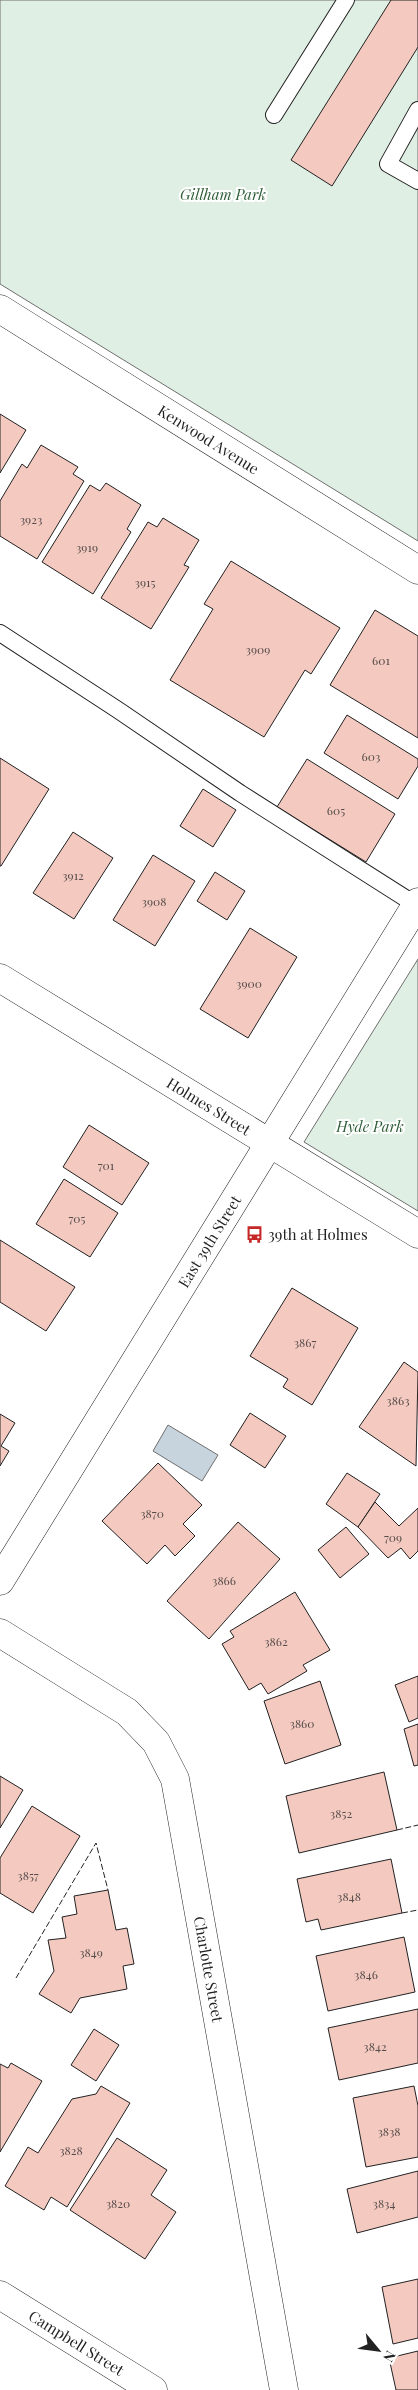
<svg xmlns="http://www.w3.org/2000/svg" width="418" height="2390" font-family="'Playfair Display',serif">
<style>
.green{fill:#e0efe3;stroke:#6f6f6f}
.water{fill:#c7d3dd;stroke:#6f6f6f}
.building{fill:#f3c9c0;stroke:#222}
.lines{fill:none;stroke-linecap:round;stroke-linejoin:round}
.service-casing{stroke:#222;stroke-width:18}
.minor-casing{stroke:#222;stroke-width:29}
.secondary-casing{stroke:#222;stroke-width:29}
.service{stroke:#fff;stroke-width:16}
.minor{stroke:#fff;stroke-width:28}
.secondary{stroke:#fff;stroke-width:28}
.fence{stroke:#222;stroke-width:1;stroke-dasharray:6 2.5;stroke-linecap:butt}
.labels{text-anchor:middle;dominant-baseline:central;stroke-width:4;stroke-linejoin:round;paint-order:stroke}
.number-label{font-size:12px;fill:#564c4a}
.park-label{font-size:15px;font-style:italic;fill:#2f5e38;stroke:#fff}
.street-label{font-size:15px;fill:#222;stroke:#fff}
.poi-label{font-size:15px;fill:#222;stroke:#fff;text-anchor:start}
</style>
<rect width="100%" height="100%" fill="#fff"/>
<!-- green -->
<g class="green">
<polygon points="0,0 418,0 418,541 0,284"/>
<polygon points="418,959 418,1211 304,1142"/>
</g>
<!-- water -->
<polygon class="water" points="168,1425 218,1455 202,1481 153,1451"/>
<!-- building -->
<g class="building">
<polygon points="391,0 418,0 418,47 332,186 291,160"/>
<polygon points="0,414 26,430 0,473"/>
<polygon points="41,445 78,467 73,474 84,481 37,559 0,536 0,501 22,464 27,468"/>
<polygon points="106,483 141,505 127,529 131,532 93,594 42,562 90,485 100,491"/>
<polygon points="163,518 199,540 184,565 189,567 151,629 101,598 148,522 157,527"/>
<polygon points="231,561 340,628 311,674 305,670 264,737 170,680 213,609 204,604"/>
<polygon points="375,610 418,636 418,738 330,685"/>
<polygon points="347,715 418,759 418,766 398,799 324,753"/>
<polygon points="0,758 49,789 1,866 0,866"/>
<polygon points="307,759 395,814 366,862 277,807"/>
<polygon points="203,789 236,810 213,847 180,826"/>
<polygon points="73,832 113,858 74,919 33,893"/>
<polygon points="153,855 195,881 155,946 113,920"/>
<polygon points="215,872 245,891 227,920 197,901"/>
<polygon points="250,928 297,957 248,1038 200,1009"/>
<polygon points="89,1125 149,1163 122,1205 63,1167"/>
<polygon points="64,1179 118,1213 90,1257 36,1224"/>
<polygon points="0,1240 75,1287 46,1331 0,1302"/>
<polygon points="292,1288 358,1328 312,1405 283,1387 288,1379 250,1356"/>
<polygon points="404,1362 418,1372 416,1466 359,1427"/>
<polygon points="250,1413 286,1436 265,1468 230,1445"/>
<polygon points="0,1414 15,1423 1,1446 9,1451 0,1466"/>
<polygon points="158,1463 202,1505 183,1524 195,1536 175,1556 165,1545 147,1564 102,1521"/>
<polygon points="347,1473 380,1494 358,1527 326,1504"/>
<polygon points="375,1502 399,1526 418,1508 418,1551 410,1559 401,1548 388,1558 358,1527"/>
<polygon points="238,1522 280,1559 209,1639 167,1601"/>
<polygon points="346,1527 369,1554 340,1578 318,1550"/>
<polygon points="295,1592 330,1650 303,1665 307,1671 268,1694 261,1683 249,1690 222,1644 234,1637 230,1631"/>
<polygon points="418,1676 418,1718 409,1722 395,1685"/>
<polygon points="320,1681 341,1745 285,1764 264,1701"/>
<polygon points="418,1724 418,1765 414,1766 404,1729"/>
<polygon points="384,1772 397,1830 299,1853 286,1796"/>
<polygon points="0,1776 23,1790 0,1828"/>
<polygon points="32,1806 80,1836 33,1913 0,1893 0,1858"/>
<polygon points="391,1859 402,1913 321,1930 318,1919 306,1922 297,1879"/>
<polygon points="108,1890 116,1930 127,1928 134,1964 123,1966 127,1989 80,1998 71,2013 39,1994 54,1971 48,1940 66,1938 62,1917 77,1914 74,1896"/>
<polygon points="404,1937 415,1992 328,2011 316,1956"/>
<polygon points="418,2009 418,2063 339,2080 328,2028"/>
<polygon points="94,2029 119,2045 96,2081 71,2065"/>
<polygon points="11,2063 42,2081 0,2152 0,2064 8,2068"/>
<polygon points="101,2086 130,2103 67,2207 51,2197 44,2210 5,2186 28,2147 38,2153 72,2099 96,2094"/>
<polygon points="414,2086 418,2106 418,2157 366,2167 353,2098"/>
<polygon points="117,2138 167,2170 151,2195 176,2212 145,2259 70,2210"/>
<polygon points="418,2171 418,2217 357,2233 347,2189"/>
<polygon points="418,2279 418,2338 393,2344 382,2287"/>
<polygon points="418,2351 418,2390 396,2390 389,2358"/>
</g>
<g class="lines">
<defs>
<g id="service">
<polyline points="418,110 388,164 418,181"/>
<polyline points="274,115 346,0"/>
<polyline points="0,633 118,710 240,793 416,905"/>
</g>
<g id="minor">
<path id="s1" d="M 0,309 L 418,570"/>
<path id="s2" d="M 0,978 L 418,1234"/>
<path id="s3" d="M 0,1633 L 127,1712 L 156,1742 L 175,1779 L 284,2390"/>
<path id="s4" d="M 0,2295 L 153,2390"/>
</g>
<g id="secondary">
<path id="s5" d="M 0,1581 L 418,902"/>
</g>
</defs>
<!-- service casing -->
<use href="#service" class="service-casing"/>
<!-- minor casing -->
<use href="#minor" class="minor-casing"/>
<!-- secondary casing -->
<use href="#secondary" class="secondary-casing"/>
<!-- service -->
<use href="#service" class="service"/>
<!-- minor -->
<use href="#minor" class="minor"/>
<!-- secondary -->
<use href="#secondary" class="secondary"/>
<!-- fence -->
<g class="fence">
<polyline points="397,1830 418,1825"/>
<polyline points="402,1913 418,1910"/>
<polyline points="16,1978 96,1843 108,1890"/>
</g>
</g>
<!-- icons -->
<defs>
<symbol id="bus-bare" viewBox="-9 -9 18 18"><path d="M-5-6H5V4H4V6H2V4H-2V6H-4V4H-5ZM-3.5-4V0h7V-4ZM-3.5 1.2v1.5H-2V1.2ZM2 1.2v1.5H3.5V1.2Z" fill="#c62828" stroke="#fff" stroke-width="2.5" paint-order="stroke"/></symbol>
</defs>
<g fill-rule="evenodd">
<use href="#bus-bare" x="242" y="1222" width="25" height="25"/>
</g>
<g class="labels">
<!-- number labels -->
<g class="number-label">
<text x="31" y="519">3923</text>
<text x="87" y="547">3919</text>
<text x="145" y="582">3915</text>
<text x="258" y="649">3909</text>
<text x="381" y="660">601</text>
<text x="371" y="756">603</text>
<text x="336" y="810">605</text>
<text x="73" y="875">3912</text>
<text x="154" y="901">3908</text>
<text x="249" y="983">3900</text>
<text x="106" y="1165">701</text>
<text x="77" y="1218">705</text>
<text x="305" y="1342">3867</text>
<text x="398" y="1400">3863</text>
<text x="152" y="1513">3870</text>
<text x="393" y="1537">709</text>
<text x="224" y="1580">3866</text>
<text x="276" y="1641">3862</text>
<text x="302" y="1723">3860</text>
<text x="341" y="1813">3852</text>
<text x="28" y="1875">3857</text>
<text x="349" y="1896">3848</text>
<text x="91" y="1952">3849</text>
<text x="366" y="1974">3846</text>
<text x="375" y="2046">3842</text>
<text x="389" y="2131">3838</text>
<text x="71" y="2150">3828</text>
<text x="118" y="2203">3820</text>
<text x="384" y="2203">3834</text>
</g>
<!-- park labels -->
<g class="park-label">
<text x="223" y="194">Gillham Park</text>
<text x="370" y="1126">Hyde Park</text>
</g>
<!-- street labels -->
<g class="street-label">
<text stroke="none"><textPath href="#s1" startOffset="246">Kenwood Avenue</textPath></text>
<text stroke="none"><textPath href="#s2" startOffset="245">Holmes Street</textPath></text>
<text stroke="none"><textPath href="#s5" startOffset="399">East 39th Street</textPath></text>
<text stroke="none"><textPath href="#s3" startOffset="426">Charlotte Street</textPath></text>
<text stroke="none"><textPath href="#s4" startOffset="90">Campbell Street</textPath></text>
</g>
<!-- poi labels -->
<g class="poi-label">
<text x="268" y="1234">39th at Holmes</text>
</g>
</g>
<!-- north arrow -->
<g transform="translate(378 2350) rotate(119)" stroke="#ffffff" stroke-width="4" paint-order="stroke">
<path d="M0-4L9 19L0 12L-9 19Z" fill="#222222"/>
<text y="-8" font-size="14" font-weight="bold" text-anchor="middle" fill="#222222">N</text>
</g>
</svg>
